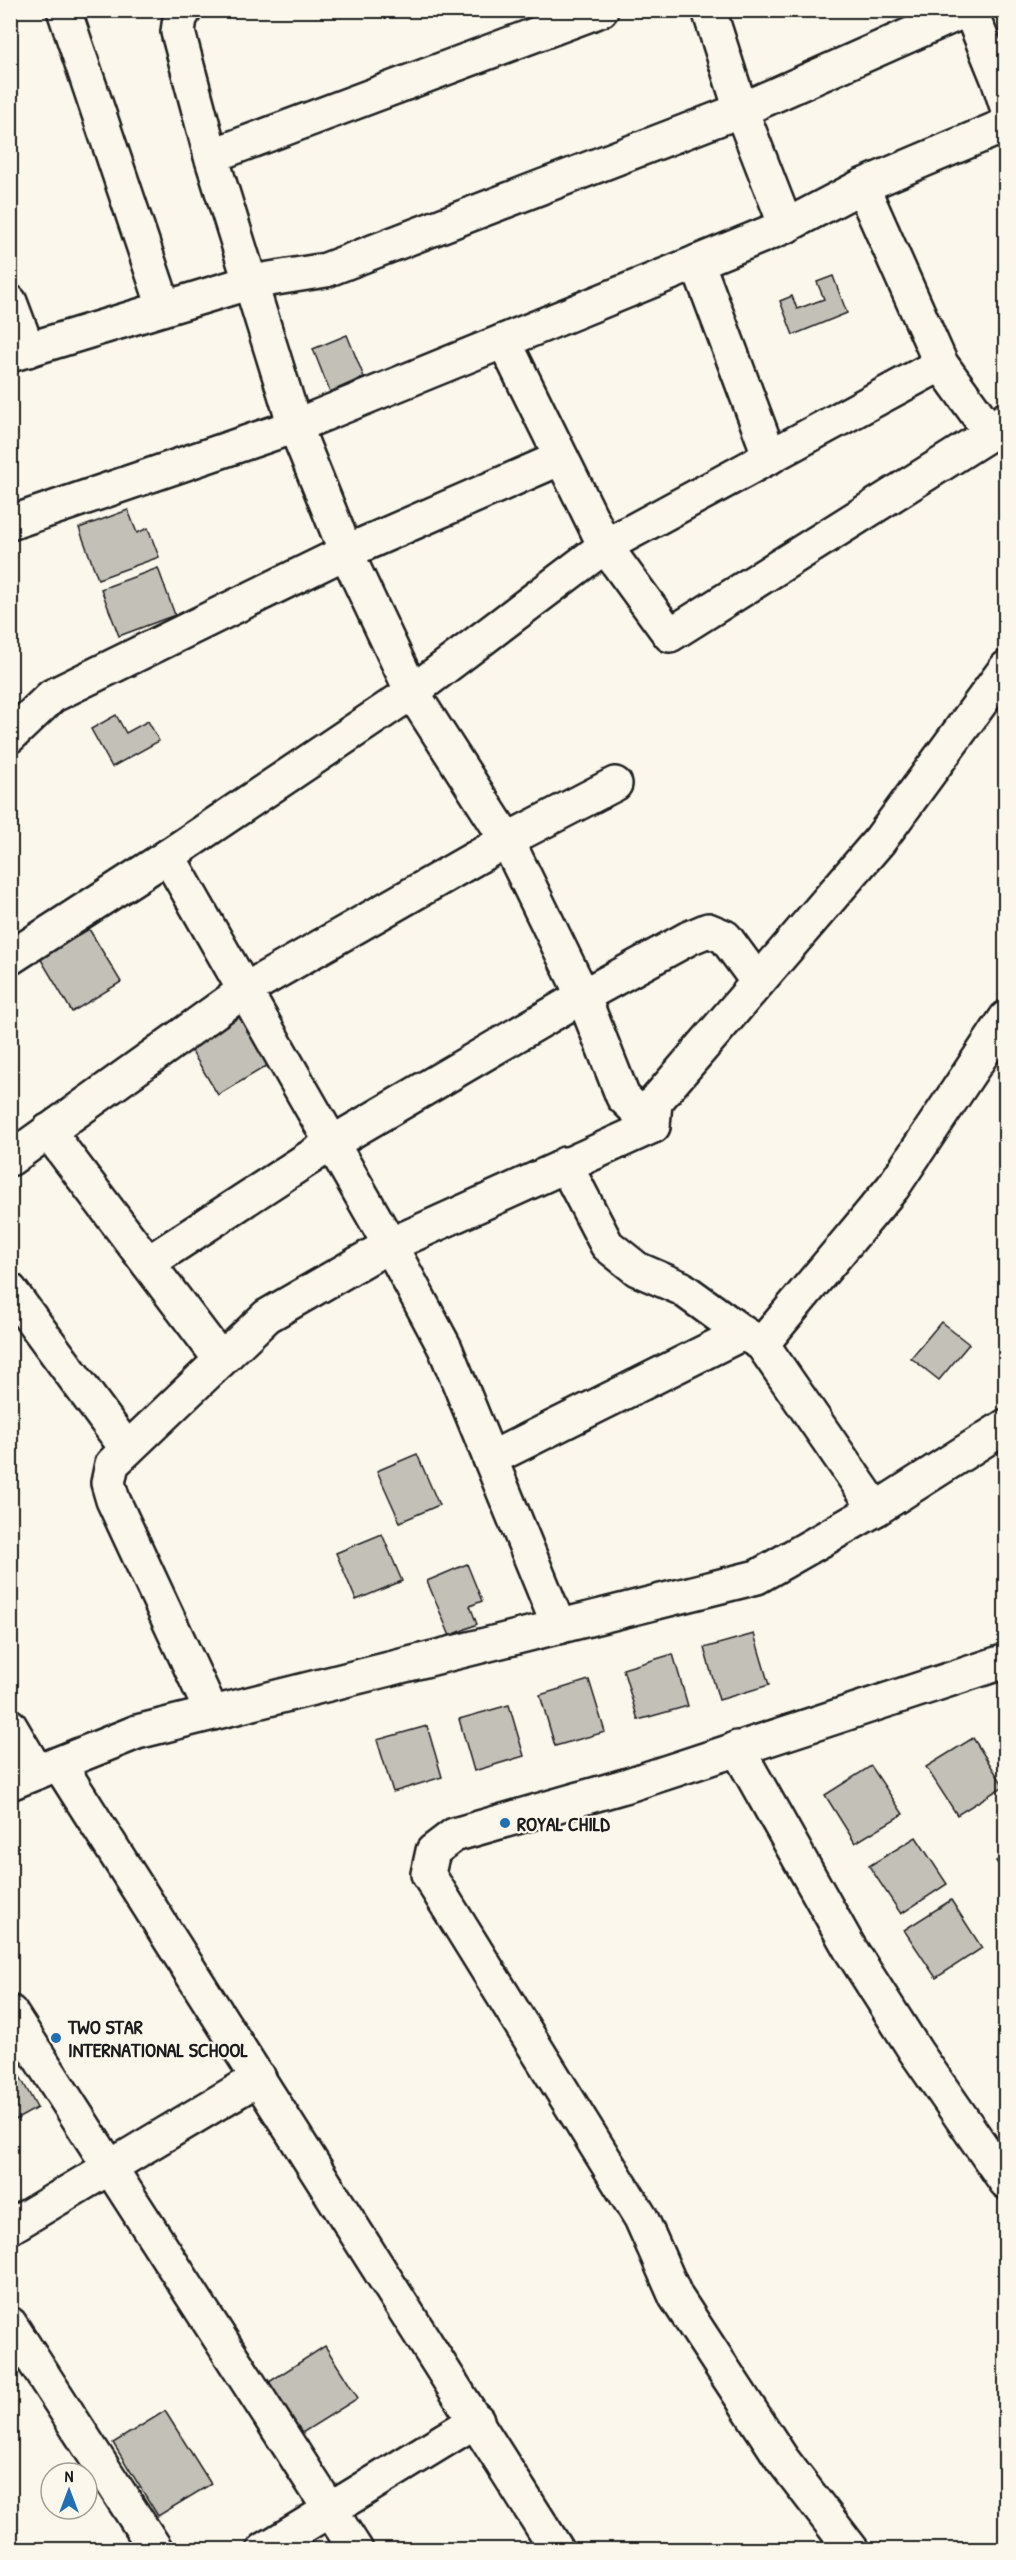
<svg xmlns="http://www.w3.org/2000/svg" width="1016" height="2560" font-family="'Patrick Hand',sans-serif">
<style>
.building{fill:#c3c0b8;stroke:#1c1c1c;stroke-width:1.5}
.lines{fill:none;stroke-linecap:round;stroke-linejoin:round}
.street-casing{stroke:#1c1c1c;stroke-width:38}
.street{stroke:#fbf7ec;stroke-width:33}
.poi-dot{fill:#1f6fb2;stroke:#fbf7ec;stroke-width:2}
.labels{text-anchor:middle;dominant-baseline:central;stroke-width:4.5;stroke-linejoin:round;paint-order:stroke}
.poi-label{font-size:20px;font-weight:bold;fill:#1c1c1c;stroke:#fbf7ec;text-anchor:start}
</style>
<rect width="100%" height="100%" fill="#fbf7ec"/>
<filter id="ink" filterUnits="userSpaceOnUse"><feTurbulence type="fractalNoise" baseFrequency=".0167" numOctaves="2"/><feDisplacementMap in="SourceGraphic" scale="12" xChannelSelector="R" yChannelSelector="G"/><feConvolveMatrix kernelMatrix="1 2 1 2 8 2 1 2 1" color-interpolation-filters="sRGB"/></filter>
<g filter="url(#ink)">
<!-- building -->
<g class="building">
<polygon points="833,276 847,313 793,335 780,301 792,296 797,309 824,299 817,282"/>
<polygon points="347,335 364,377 330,392 313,349"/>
<polygon points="128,510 137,533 148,528 159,557 98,579 79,528"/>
<polygon points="158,568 175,615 119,636 101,589"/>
<polygon points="116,715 126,733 148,721 159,741 112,767 91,729"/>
<polygon points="89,929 121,982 72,1012 40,958"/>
<polygon points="241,1016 270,1064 218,1095 189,1047"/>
<polygon points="941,1322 969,1344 939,1380 911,1358"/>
<polygon points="417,1454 439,1505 400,1522 377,1471"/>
<polygon points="382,1534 402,1581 356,1600 336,1553"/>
<polygon points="467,1564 482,1601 470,1606 477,1624 450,1636 427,1581"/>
<polygon points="754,1634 769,1685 719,1700 704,1648"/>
<polygon points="673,1654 688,1706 638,1720 623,1669"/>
<polygon points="589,1680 605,1732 555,1746 540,1695"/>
<polygon points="509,1705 524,1756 474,1771 459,1719"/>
<polygon points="427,1726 442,1777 393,1792 377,1740"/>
<polygon points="973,1738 1004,1786 957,1815 926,1767"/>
<polygon points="871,1766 903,1814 855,1843 825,1795"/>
<polygon points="916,1837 947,1884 901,1914 869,1866"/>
<polygon points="1006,1856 1006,1876 996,1861"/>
<polygon points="951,1900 982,1948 936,1978 904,1930"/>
<polygon points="12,2062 37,2108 10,2123 10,2063"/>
<polygon points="325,2346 358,2398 302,2433 269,2382"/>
<polygon points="165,2411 211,2484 158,2516 113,2443"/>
</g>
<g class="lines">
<defs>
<g id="street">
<polyline points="64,10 164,307"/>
<polyline points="185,10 180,18 178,32 211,156 295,426 346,552 412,692 507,840 583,996 623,1097 653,1126 390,1245 267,1316 112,1464 108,1483 113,1500 212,1713"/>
<polyline points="709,10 741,110 786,226"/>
<polyline points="970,10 998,79 1006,104"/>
<polyline points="211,156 601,10"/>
<polyline points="862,186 941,364 991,433"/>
<polyline points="697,262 770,457"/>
<polyline points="10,302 28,350"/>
<polyline points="504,341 605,546 670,635 991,433 1006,419"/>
<polyline points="10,355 251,282 326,270 741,110 966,10"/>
<polyline points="10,523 295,426 786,226 862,186 1006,125"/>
<polyline points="10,736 52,696 346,552 561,458"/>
<polyline points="168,856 390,1245 445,1348 559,1627"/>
<polyline points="10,958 168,856 412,692 605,546 941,364"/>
<polyline points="653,1126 655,1102 880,840 1006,668"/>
<polyline points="48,1131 221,1360"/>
<polyline points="10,1159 245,990 507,840 615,784"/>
<polyline points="565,1164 607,1245 637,1269 681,1288 743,1333 762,1344 876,1509"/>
<polyline points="148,1263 332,1143 583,996 689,938 708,930 725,937 758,982"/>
<polyline points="10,1290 127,1449"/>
<polyline points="762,1344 893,1187 1006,1018"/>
<polyline points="490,1459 743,1333"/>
<polyline points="10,1726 37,1772"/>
<polyline points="737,1748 849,1947 916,2052 1006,2182"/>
<polyline points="59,1764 557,2550"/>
<polyline points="10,1783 137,1732 757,1577 876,1509 1006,1426"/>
<polyline points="10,2012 356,2550"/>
<polyline points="10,2227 259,2078"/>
<polyline points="10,2324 156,2550"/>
<polyline points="264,2550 477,2420"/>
<polyline points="852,2550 782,2459 676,2297 641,2218 428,1874 433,1851 454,1835 628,1785 1006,1661"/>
</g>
</defs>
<!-- street casing -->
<use href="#street" class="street-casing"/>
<!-- street -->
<use href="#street" class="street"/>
</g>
</g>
<!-- markers -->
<g class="poi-dot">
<circle cx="505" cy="1823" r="6"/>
<circle cx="56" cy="2038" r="6"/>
</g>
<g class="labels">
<!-- poi labels -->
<g class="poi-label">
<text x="517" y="1823">ROYAL CHILD</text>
<text x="68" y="2026">TWO STAR<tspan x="68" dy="23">INTERNATIONAL SCHOOL</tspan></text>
</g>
</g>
<!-- margin -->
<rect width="1016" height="2560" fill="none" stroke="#fbf7ec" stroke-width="36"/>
<rect x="18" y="18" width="980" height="2524" fill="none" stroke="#1c1c1c" stroke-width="2" filter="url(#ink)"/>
<!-- north arrow -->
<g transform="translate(69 2491)"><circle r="28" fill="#fbf7ec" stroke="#a29f99" stroke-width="1.5"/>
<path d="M0-4.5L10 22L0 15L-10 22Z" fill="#1f6fb2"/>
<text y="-9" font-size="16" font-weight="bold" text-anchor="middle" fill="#1c1c1c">N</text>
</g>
</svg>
